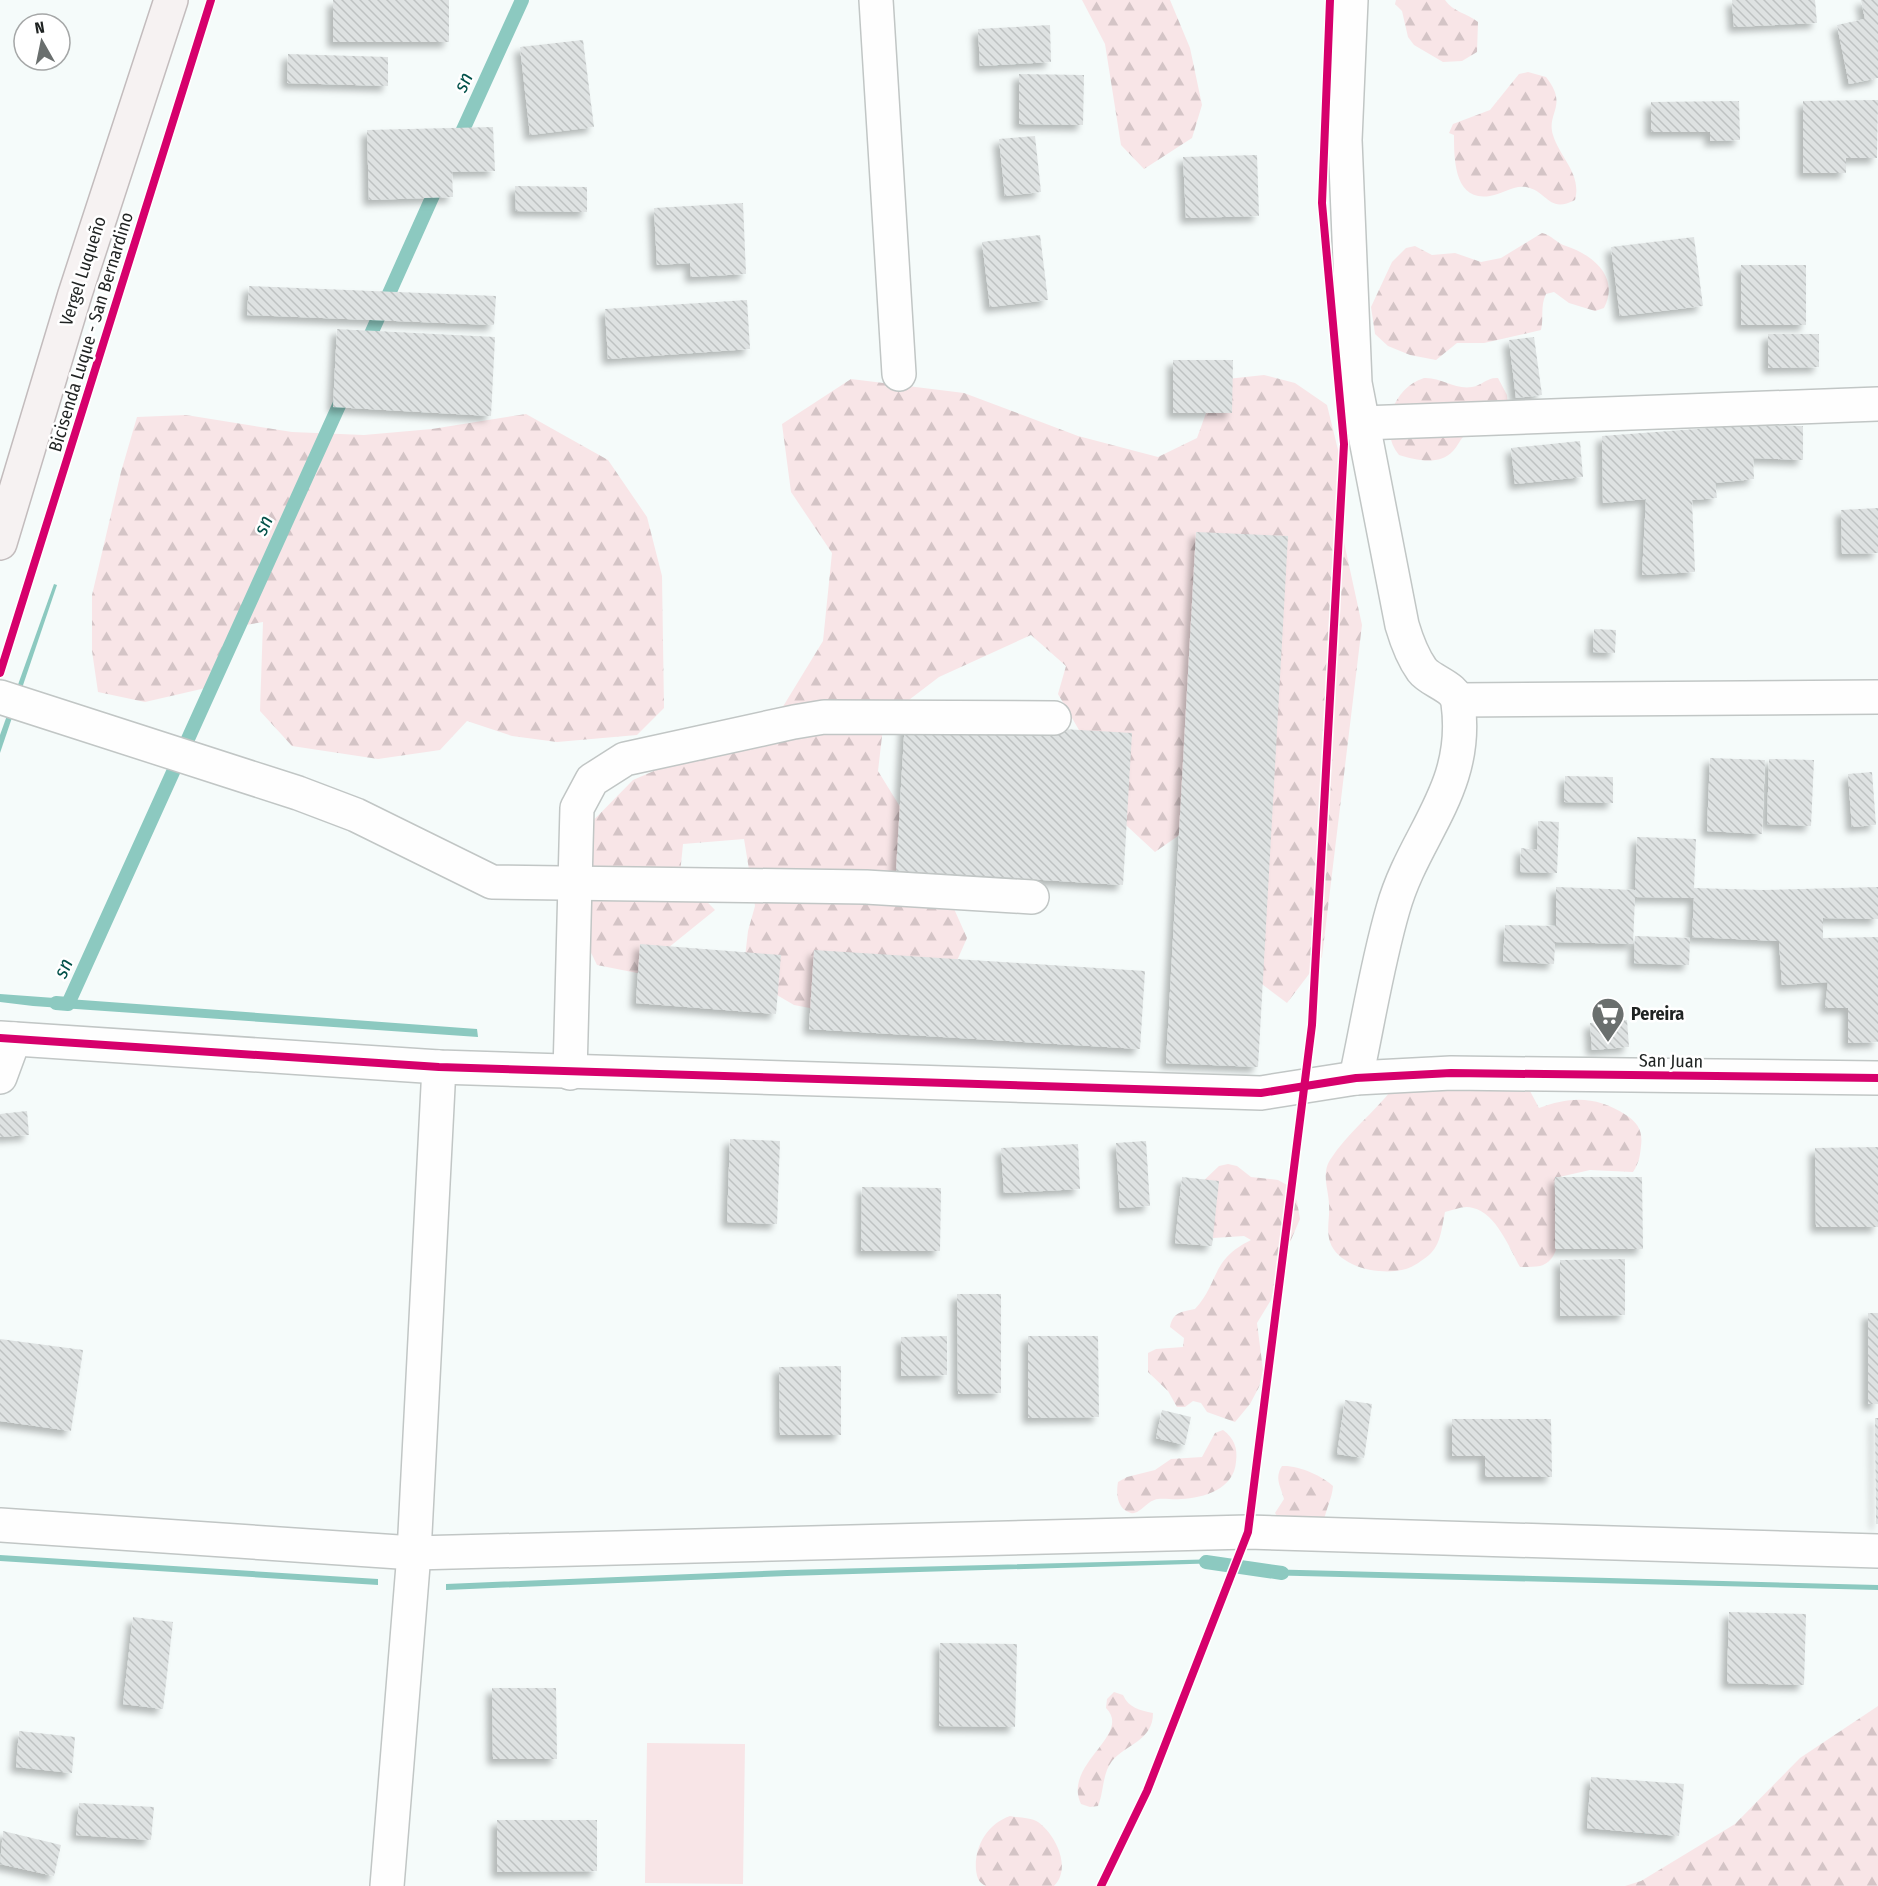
<svg xmlns="http://www.w3.org/2000/svg" width="1878" height="1886" font-family="'Fira Sans Condensed',sans-serif">
<style>
.green{fill:#f8e5e7}
.forest{fill:url(#forest-firs)}
.water{fill:#8cc9c0}
.lines{fill:none;stroke-linecap:round;stroke-linejoin:round}
.stream{stroke:#8cc9c0;stroke-width:14}
.building{fill:url(#building-back-hatch);filter:url(#shadow)}
.minor-casing{stroke:#c1c6c5;stroke-width:36}
.major-casing{stroke:#c3bcbd;stroke-width:36}
.minor{stroke:#fefefe;stroke-width:33}
.major{stroke:#f6f2f2;stroke-width:33}
.cycleway-casing{stroke:#fff;stroke-width:11}
.cycleway{stroke:#d6006c;stroke-width:8}
.labels{text-anchor:middle;dominant-baseline:central;stroke-width:5;stroke-linejoin:round;paint-order:stroke}
.street-label{font-size:18px;fill:#1f2322;stroke:#fff}
.poi-label{font-size:18px;font-weight:bold;fill:#1f2322;stroke:#fff;text-anchor:start}
.water-label{font-size:20px;font-style:italic;fill:#025149;stroke:#fff}
</style>
<defs>
<pattern id="forest-firs" width="22" height="20" patternUnits="userSpaceOnUse" patternTransform="scale(1.5)"><rect width="22" height="20" fill="#f8e5e7"/><path d="M5 1l3.5 6h-7zM16 11l3.5 6h-7z" fill="#d4c4c6"/></pattern>
<pattern id="building-back-hatch" width="6" height="6" patternUnits="userSpaceOnUse" patternTransform="scale(1.5)"><rect width="6" height="6" fill="#dee2e2"/><path d="M-1 5l2 2M0 0l6 6M5-1l2 2" fill="none" stroke="#bec2c2"/></pattern>
<filter id="shadow"><feDropShadow dx="-5.5" dy="5.5" stdDeviation="3" flood-color="#0004"/></filter>
</defs>
<rect width="100%" height="100%" fill="#f5fbfa"/>
<!-- green -->
<g class="green">
<polygon points="208,0 215,0 0,684 0,658"/>
<polygon points="647,1743 745,1744 743,1884 645,1883"/>
</g>
<!-- forest -->
<g class="forest">
<polygon points="1082,0 1170,0 1190,48 1202,105 1192,138 1144,169 1121,145 1105,44"/>
<path d="M 1396,0 L 1445,0 C 1453,12 1467,13 1478,22 L 1477,52 L 1462,61 L 1443,62 L 1414,45 L 1408,37 L 1402,11 L 1395,4 Z"/>
<path d="M 1528,72 L 1546,77 C 1569,106 1546,113 1553,135 C 1560,158 1582,174 1575,200 C 1548,214 1548,191 1526,187 C 1513,185 1503,194 1490,196 C 1454,202 1454,159 1454,135 L 1449,133 L 1453,124 L 1490,110 L 1519,74 Z"/>
<path d="M 1542,233 C 1552,235 1556,243 1566,246 C 1593,255 1620,277 1604,308 L 1595,311 L 1569,303 L 1554,292 L 1546,294 C 1540,306 1544,318 1541,330 L 1484,343 L 1457,343 L 1436,360 L 1410,355 L 1388,346 L 1375,334 L 1371,307 L 1392,262 L 1406,248 L 1415,246 L 1432,255 L 1455,253 L 1481,262 L 1501,258 Z"/>
<polygon points="1264,375 1295,383 1327,405 1340,458 1342,533 1362,625 1322,957 1287,1003 1246,972 1195,824 1155,852 1100,801 1093,754 1058,694 1066,666 1031,635 939,677 884,719 878,771 931,857 967,938 944,990 835,1013 794,1005 743,975 748,931 755,906 744,839 683,844 680,874 715,910 637,973 597,965 581,932 577,837 633,780 776,718 823,641 832,553 791,492 782,424 851,379 964,393 1078,436 1158,457 1197,438 1218,380"/>
<path d="M 1424,378 C 1441,377 1455,390 1472,387 C 1483,385 1487,377 1498,378 L 1507,395 L 1508,405 C 1494,415 1478,424 1465,435 C 1460,439 1458,446 1453,451 C 1439,466 1416,460 1399,455 C 1378,429 1393,388 1424,378 Z"/>
<polygon points="526,414 608,460 647,517 662,576 664,708 637,735 557,742 512,736 467,721 440,750 378,759 292,746 260,711 263,622 234,627 210,687 145,702 98,692 92,651 92,595 121,472 137,417 186,415 292,432 364,435 432,429"/>
<path d="M 1523,1086 L 1530,1091 L 1539,1108 C 1571,1096 1597,1096 1626,1115 C 1638,1123 1643,1131 1641,1146 C 1640,1156 1639,1163 1633,1172 L 1590,1170 L 1555,1178 C 1551,1200 1572,1257 1540,1266 C 1534,1267 1526,1267 1520,1267 C 1510,1249 1496,1213 1473,1208 C 1464,1205 1454,1210 1445,1212 C 1442,1226 1441,1245 1429,1255 C 1423,1260 1413,1267 1406,1269 C 1382,1276 1339,1268 1330,1242 C 1326,1229 1330,1218 1329,1205 C 1329,1191 1321,1174 1330,1160 C 1347,1133 1374,1113 1393,1088 Z"/>
<path d="M 1228,1164 L 1237,1166 L 1251,1177 L 1278,1180 L 1287,1185 L 1297,1201 L 1300,1219 L 1281,1263 L 1271,1300 L 1257,1323 L 1263,1370 L 1259,1387 L 1250,1404 L 1235,1422 L 1207,1412 L 1201,1403 L 1193,1401 L 1185,1407 L 1177,1407 L 1168,1391 L 1148,1372 L 1148,1353 L 1156,1349 L 1183,1347 L 1184,1338 L 1170,1327 C 1173,1312 1181,1312 1195,1309 C 1220,1282 1210,1260 1251,1240 L 1244,1236 L 1213,1238 L 1206,1232 L 1199,1185 L 1219,1166 Z"/>
<path d="M 1223,1430 C 1234,1438 1238,1448 1236,1462 C 1234,1489 1204,1498 1181,1499 C 1173,1500 1165,1498 1158,1499 C 1147,1500 1140,1515 1131,1513 C 1117,1509 1116,1494 1118,1482 L 1127,1477 L 1155,1470 L 1171,1459 L 1202,1457 L 1215,1433 Z"/>
<path d="M 1282,1466 C 1298,1465 1323,1476 1333,1486 C 1332,1499 1326,1508 1324,1521 L 1280,1520 L 1275,1513 L 1284,1499 C 1281,1486 1274,1479 1282,1466 Z"/>
<path d="M 1114,1692 L 1123,1695 C 1129,1708 1139,1710 1153,1713 C 1153,1741 1126,1744 1112,1761 C 1102,1774 1104,1792 1098,1806 L 1090,1807 L 1081,1804 C 1062,1764 1133,1735 1106,1708 L 1107,1699 Z"/>
<polygon points="1878,1706 1878,1886 1625,1886 1641,1881 1735,1824 1800,1758"/>
<path d="M 1010,1816 C 1019,1818 1031,1817 1038,1822 C 1056,1835 1072,1868 1054,1886 L 986,1886 C 979,1883 977,1878 976,1870 C 974,1847 987,1824 1010,1816 Z"/>
</g>
<!-- water -->
<g class="water">
<polygon points="54,584 57,585 0,753 0,735"/>
<polygon points="0,994 477,1029 478,1037 33,1006 0,1002"/>
<polygon points="0,1555 378,1579 378,1585 0,1561"/>
<polygon points="1222,1559 1223,1563 787,1576 446,1590 446,1584 787,1570"/>
<polygon points="1265,1569 1878,1585 1878,1590 1263,1575"/>
</g>
<g class="lines">
<!-- stream -->
<g class="stream">
<polyline points="457,143 522,0"/>
<polyline points="366,345 439,182"/>
<polyline points="56,1003 68,1004 346,390"/>
<polyline points="1206,1562 1282,1573"/>
</g>
</g>
<!-- building -->
<g class="building">
<rect x="333" y="0" width="116" height="42"/>
<polygon points="1732,0 1815,0 1817,23 1734,27"/>
<polygon points="1861,0 1878,0 1878,78 1849,84 1837,25 1865,19"/>
<polygon points="1050,25 1051,62 980,66 978,29"/>
<polygon points="583,40 594,127 530,135 520,47"/>
<polygon points="288,54 388,57 388,86 287,83"/>
<polygon points="1019,74 1084,75 1083,125 1019,124"/>
<polygon points="1878,100 1877,158 1846,158 1846,173 1803,173 1803,101"/>
<polygon points="1739,101 1740,140 1710,141 1710,132 1651,132 1651,102"/>
<polygon points="493,127 495,171 452,172 453,197 369,200 367,130"/>
<polygon points="1035,136 1041,192 1005,196 999,139"/>
<polygon points="1257,155 1259,216 1186,218 1183,157"/>
<polygon points="515,186 587,187 587,212 516,211"/>
<polygon points="743,203 746,274 691,277 690,263 657,265 654,208"/>
<polygon points="1040,235 1048,300 990,307 982,242"/>
<polygon points="1694,237 1703,306 1620,316 1611,247"/>
<rect x="1741" y="265" width="65" height="60"/>
<polygon points="249,286 496,296 494,325 247,315"/>
<polygon points="747,300 750,349 608,359 605,309"/>
<polygon points="337,329 495,337 491,416 333,407"/>
<polygon points="1768,334 1819,334 1819,367 1768,368"/>
<polygon points="1534,337 1542,395 1516,398 1509,340"/>
<polygon points="1173,360 1233,360 1232,413 1173,413"/>
<polygon points="1750,425 1803,426 1803,460 1753,458 1754,479 1715,483 1717,498 1692,500 1695,572 1642,575 1646,499 1603,503 1602,436"/>
<polygon points="1580,441 1583,477 1515,484 1511,448"/>
<polygon points="1878,508 1878,553 1842,554 1841,510"/>
<polygon points="1196,532 1288,536 1258,1067 1166,1063"/>
<polygon points="1594,629 1616,630 1615,653 1593,652"/>
<polygon points="905,720 1132,733 1123,885 896,871"/>
<polygon points="1710,758 1765,760 1762,834 1707,831"/>
<polygon points="1769,759 1814,760 1811,826 1767,824"/>
<polygon points="1872,772 1876,825 1852,827 1848,774"/>
<polygon points="1565,776 1613,777 1613,803 1564,802"/>
<polygon points="1538,821 1559,822 1557,873 1520,872 1521,848 1537,850"/>
<polygon points="1637,837 1696,839 1694,888 1763,890 1878,887 1878,919 1823,918 1823,938 1878,937 1878,1042 1848,1043 1848,1008 1825,1008 1828,982 1782,985 1779,941 1692,937 1694,898 1635,897 1633,944 1555,942 1554,964 1503,961 1505,925 1556,926 1556,887 1635,890"/>
<polygon points="1635,936 1690,938 1689,965 1634,963"/>
<polygon points="640,944 781,955 776,1014 636,1003"/>
<polygon points="814,950 1145,971 1140,1049 809,1029"/>
<polygon points="1627,1020 1629,1047 1592,1050 1590,1023"/>
<polygon points="27,1111 29,1135 0,1137 0,1114"/>
<polygon points="730,1139 780,1141 777,1224 727,1222"/>
<polygon points="1146,1141 1150,1206 1120,1208 1116,1143"/>
<polygon points="1078,1144 1080,1189 1004,1193 1001,1148"/>
<polygon points="1878,1147 1878,1227 1816,1227 1815,1148"/>
<polygon points="1182,1177 1219,1181 1212,1246 1175,1243"/>
<polygon points="1555,1177 1642,1177 1643,1249 1555,1249"/>
<polygon points="862,1187 941,1188 940,1251 861,1251"/>
<polygon points="1625,1259 1625,1315 1560,1316 1560,1260"/>
<polygon points="957,1294 1001,1294 1001,1393 958,1394"/>
<rect x="1868" y="1313" width="10" height="91"/>
<polygon points="947,1336 947,1375 901,1376 901,1337"/>
<polygon points="1028,1336 1098,1336 1099,1417 1028,1418"/>
<polygon points="0,1339 83,1350 71,1431 0,1421"/>
<polygon points="841,1366 841,1435 780,1435 779,1367"/>
<polygon points="1345,1400 1372,1404 1364,1458 1337,1454"/>
<polygon points="1162,1410 1191,1417 1185,1445 1156,1438"/>
<polygon points="1875,1418 1878,1418 1878,1524 1876,1524"/>
<polygon points="1452,1419 1551,1419 1552,1477 1485,1477 1485,1456 1452,1456"/>
<polygon points="1729,1612 1806,1614 1804,1685 1727,1683"/>
<polygon points="133,1617 173,1622 163,1709 123,1704"/>
<polygon points="940,1643 1017,1644 1015,1727 939,1726"/>
<polygon points="492,1688 556,1688 557,1759 493,1759"/>
<polygon points="19,1731 75,1737 72,1773 16,1767"/>
<polygon points="1591,1777 1684,1784 1679,1836 1587,1828"/>
<polygon points="79,1803 154,1807 151,1840 76,1835"/>
<polygon points="497,1820 597,1820 597,1871 497,1872"/>
<polygon points="3,1831 61,1845 54,1876 0,1864"/>
</g>
<g class="lines">
<defs>
<g id="minor">
<polyline points="876,0 899,374"/>
<path d="M 1351,0 L 1345,140 L 1355,383 L 1402,625 C 1407,642 1412,656 1422,670 C 1431,682 1456,686 1458,703 C 1470,789 1414,834 1393,909 C 1377,964 1368,1022 1356,1078"/>
<polyline points="1362,423 1878,404"/>
<polyline points="0,697 298,793 356,815 492,882 866,887 1032,897"/>
<polyline points="1458,700 1878,697"/>
<polyline points="0,1038 439,1067 1261,1093 1356,1078 1451,1073 1878,1078"/>
<polyline points="570,1073 577,808 592,780 625,759 794,722 824,717 1054,718"/>
<polyline points="0,1077 14,1039"/>
<polyline points="0,1525 414,1553 1248,1532 1878,1551"/>
<polyline points="387,1886 414,1553 439,1067"/>
</g>
<polyline id="major" points="0,543 75,294 171,0"/>
</defs>
<!-- minor casing -->
<use href="#minor" class="minor-casing"/>
<!-- major casing -->
<use href="#major" class="major-casing"/>
<!-- minor -->
<use href="#minor" class="minor"/>
<!-- major -->
<use href="#major" class="major"/>
<defs>
<g id="cycleway">
<polyline points="0,673 211,0"/>
<polyline points="0,1038 439,1067 1261,1093 1356,1078 1451,1073 1878,1078"/>
<polyline points="1101,1886 1147,1791 1248,1532 1312,1025 1344,444 1322,203 1330,0"/>
</g>
</defs>
<!-- cycleway casing -->
<use href="#cycleway" class="cycleway-casing"/>
<!-- cycleway -->
<use href="#cycleway" class="cycleway"/>
</g>
<!-- icons -->
<defs>
<symbol id="supermarket-pin" viewBox="-11 -11 22 30"><path d="M0 17L-7.5 6A9.5 9.5 0 1 1 7.5 6Z" fill="#6a6f6e" stroke="#fff"/><path d="M-6-5.5h2.5l.6 2H6L4.5 2H-2.5L-4.4-4H-6ZM-1.5 3.2a1.3 1.3 0 1 0 .1 0ZM3 3.2a1.3 1.3 0 1 0 .1 0Z" fill="#fff"/></symbol>
</defs>
<g fill-rule="evenodd">
<use href="#supermarket-pin" x="1589" y="995" width="38" height="52"/>
</g>
<g class="labels">
<!-- street labels -->
<g class="street-label">
<text transform="translate(83 271) rotate(-72)">Vergel Luqueño</text>
<text transform="translate(91 332) rotate(-73)">Bicisenda Luque - San Bernardino</text>
<text transform="translate(1671 1061) rotate(1)">San Juan</text>
</g>
<!-- poi labels -->
<g class="poi-label">
<text x="1631" y="1014">Pereira</text>
</g>
<!-- water labels -->
<g class="water-label">
<text transform="translate(463 82) rotate(-66)">sn</text>
<text transform="translate(263 525) rotate(-66)">sn</text>
<text transform="translate(63 968) rotate(-66)">sn</text>
</g>
</g>
<!-- north arrow -->
<g transform="translate(42 42) rotate(351)"><circle r="28" fill="#ffffff" stroke="#a5a7a7" stroke-width="1.5"/>
<path d="M0-4.5L10 22L0 15L-10 22Z" fill="#6a6f6e"/>
<text y="-9" font-size="16" font-weight="bold" text-anchor="middle" fill="#1f2322">N</text>
</g>
</svg>
